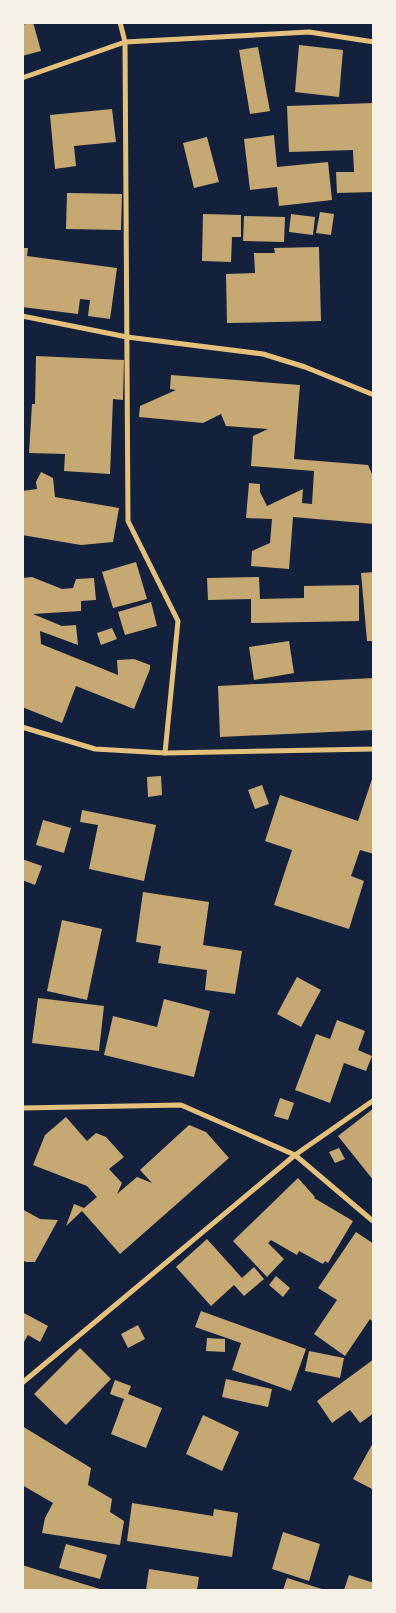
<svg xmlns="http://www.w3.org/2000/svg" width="396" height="1613" font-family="Montserrat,sans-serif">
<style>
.building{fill:#c6a872}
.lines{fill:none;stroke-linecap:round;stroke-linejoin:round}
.minor{stroke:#e5c07b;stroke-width:5}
</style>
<rect width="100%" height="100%" fill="#14213d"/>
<!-- building -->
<g class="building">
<polygon points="33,22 41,51 22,56 22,25"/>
<polygon points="299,45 343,50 339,97 295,92"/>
<polygon points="258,47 270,111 250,114 239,50"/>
<polygon points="374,103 374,192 337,193 336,172 354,172 353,150 289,152 287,106"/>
<polygon points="112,109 116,142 74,146 76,166 55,169 50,115"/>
<polygon points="274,135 277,167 328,162 332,200 279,206 277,187 250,190 244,139"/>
<polygon points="207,137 219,182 194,188 183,143"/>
<polygon points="67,193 122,194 121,230 66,229"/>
<polygon points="320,212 334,214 331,235 316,233"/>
<polygon points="203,214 241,215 241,237 232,237 231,262 202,261"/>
<polygon points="291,214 315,217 313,235 289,232"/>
<polygon points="244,216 285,217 284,242 243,241"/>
<polygon points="319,247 321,321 227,323 226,274 255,273 254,253 275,253 274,248"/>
<polygon points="22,248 28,248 27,256 117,268 110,319 88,316 90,300 80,299 78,314 22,307"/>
<polygon points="36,356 124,360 123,400 113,399 110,474 64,471 65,454 29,453 32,404 35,404"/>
<polygon points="171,375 300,385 294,459 368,465 374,478 374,524 293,517 289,569 251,566 252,551 270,543 272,519 246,518 249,483 260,484 260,492 267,506 303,489 302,503 312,504 314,471 251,466 253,436 268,429 226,426 221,414 203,423 139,417 140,406 176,390 170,389"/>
<polygon points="41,472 53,478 55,497 119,508 113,542 81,545 22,535 22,491 37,489 36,482"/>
<polygon points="136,562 147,599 113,608 102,572"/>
<polygon points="374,572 374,641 367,641 361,573"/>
<polygon points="32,577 62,589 73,588 76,579 94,578 96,600 81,601 81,611 33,614 62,626 76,625 78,645 40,631 41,644 118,675 117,660 134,659 150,665 150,669 134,709 76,686 62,723 22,707 22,578"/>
<polygon points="259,577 260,599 304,598 304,586 359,585 359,621 251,623 251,599 208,600 207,578"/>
<polygon points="151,602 157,626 125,635 118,612"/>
<polygon points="112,628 117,639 101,645 97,633"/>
<polygon points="289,641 294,673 254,680 249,647"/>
<polygon points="374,678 374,730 220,737 218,686"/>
<polygon points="374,773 374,854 360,850 351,876 364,881 349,929 274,905 292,850 265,841 280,795 358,821"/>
<polygon points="161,776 162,795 148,797 147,777"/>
<polygon points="262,785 269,804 255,809 248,790"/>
<polygon points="82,810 156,825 144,881 89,869 98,825 80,822"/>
<polygon points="43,820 71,828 64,853 36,845"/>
<polygon points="22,859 42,866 35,885 22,880"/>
<polygon points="143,892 209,902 203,945 242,951 235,994 205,990 207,970 158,963 161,946 136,942"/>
<polygon points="62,920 102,929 87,1000 47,991"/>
<polygon points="297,977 321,990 301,1027 277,1014"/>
<polygon points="38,998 104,1006 99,1051 32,1043"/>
<polygon points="164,999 210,1011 194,1077 104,1055 113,1016 157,1027"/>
<polygon points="337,1020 365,1031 358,1050 372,1056 366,1071 344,1063 330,1103 295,1090 316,1034 330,1039"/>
<polygon points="280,1098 294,1103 288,1120 274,1116"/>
<polygon points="374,1108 374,1181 338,1136"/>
<polygon points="66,1117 87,1141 96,1133 106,1137 124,1157 109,1169 122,1183 117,1194 137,1177 152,1183 140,1170 189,1125 206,1132 229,1158 120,1254 82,1211 66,1226 74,1204 84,1208 97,1197 87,1186 33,1165 45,1135"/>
<polygon points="339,1148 345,1159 335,1163 329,1152"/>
<polygon points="298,1178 315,1197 314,1198 353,1221 328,1263 325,1261 323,1264 299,1251 297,1255 271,1240 268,1243 284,1259 267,1277 233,1241"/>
<polygon points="22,1209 40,1219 58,1220 35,1262 26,1262 22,1260"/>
<polygon points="356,1232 374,1244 374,1319 372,1321 370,1319 345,1356 314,1334 337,1300 318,1288"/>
<polygon points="207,1239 242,1278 254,1267 264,1279 244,1296 234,1285 211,1306 176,1267"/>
<polygon points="276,1276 290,1288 283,1297 269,1285"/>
<polygon points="201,1311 306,1349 291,1391 232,1370 241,1343 195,1327"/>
<polygon points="22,1312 48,1326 40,1342 28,1335 22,1345"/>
<polygon points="138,1325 145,1339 128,1348 121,1334"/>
<polygon points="207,1338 225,1339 225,1352 206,1351"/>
<polygon points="80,1348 111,1379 66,1425 34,1394"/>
<polygon points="309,1351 344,1358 340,1378 305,1371"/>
<polygon points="374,1359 374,1413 360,1423 350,1410 332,1423 317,1401"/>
<polygon points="226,1379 272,1389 268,1407 222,1397"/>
<polygon points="115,1380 131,1386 128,1394 162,1408 146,1448 111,1434 124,1399 110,1394"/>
<polygon points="203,1415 239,1432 222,1471 186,1454"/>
<polygon points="22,1426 91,1468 88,1485 112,1499 110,1512 124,1521 120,1545 42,1533 45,1518 53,1503 22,1485"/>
<polygon points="374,1441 374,1490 353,1479"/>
<polygon points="132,1503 213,1516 214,1509 238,1513 232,1557 127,1541"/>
<polygon points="283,1532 320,1544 309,1581 272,1569"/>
<polygon points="66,1544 107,1555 100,1579 59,1568"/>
<polygon points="22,1565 103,1590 22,1590"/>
<polygon points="149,1569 199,1577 197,1590 146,1590"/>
<polygon points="349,1575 374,1583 374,1590 344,1590"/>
<polygon points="287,1578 325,1590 283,1590"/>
</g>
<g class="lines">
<!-- minor -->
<g class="minor">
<polyline points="120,22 125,42 128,521 178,621 165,753"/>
<polyline points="22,78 125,42 309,32 374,42"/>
<polyline points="22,316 127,337 263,354 305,367 374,395"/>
<polyline points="22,727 95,749 165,753 374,749"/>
<polyline points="22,1108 181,1105 295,1155 374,1222"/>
<polyline points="22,1383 295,1155 374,1100"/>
</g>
</g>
<!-- border -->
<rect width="396" height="1613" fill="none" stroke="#f6f1e7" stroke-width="48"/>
</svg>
